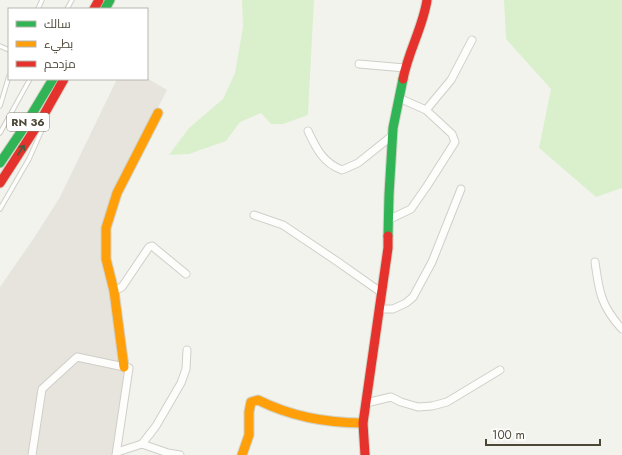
<svg xmlns="http://www.w3.org/2000/svg" width="622" height="455" font-family="Jost,Cairo,sans-serif">
<style>
.industrial{fill:#e6e4dd}
.green{fill:#daf0cc}
.lines{fill:none;stroke-linecap:round;stroke-linejoin:round}
.lane-casing{stroke:#d0cec8;stroke-width:5.5}
.street-casing{stroke:#d0cec8;stroke-width:9}
.fast-casing{stroke:#d3d2c4;stroke-width:11}
.slow-casing{stroke:#d3d2c4;stroke-width:11}
.jam-casing{stroke:#d3d2c4;stroke-width:11}
.lane{stroke:#fdfdfc;stroke-width:3.5}
.street{stroke:#fdfdfc;stroke-width:7}
.fast{stroke:#30b455;stroke-width:9}
.slow{stroke:#ff9f0a;stroke-width:9}
.jam{stroke:#e5322d;stroke-width:9}
.oneway{stroke:#465e3d}
.labels{text-anchor:middle;dominant-baseline:central;stroke-width:3;stroke-linejoin:round;paint-order:stroke}
.shield{fill:#fff;stroke:#827f73;stroke-width:1}
.shield-label{font-size:11px;font-weight:bold;fill:#4c4837}
</style>
<rect width="100%" height="100%" fill="#f3f3ee"/>
<!-- industrial -->
<polygon class="industrial" points="147,78 167,90 109,204 104,265 128,360 113,455 0,455 0,287 36,235 60,197 117,79"/>
<!-- green -->
<g class="green">
<polygon points="242,0 314,0 308,115 283,124 271,124 261,113 240,122 226,141 189,154 169,155 189,128 223,99 235,73 243,27"/>
<polygon points="504,0 622,0 622,188 596,197 539,148 551,89 506,39"/>
</g>
<g class="lines">
<defs>
<g id="lane">
<polyline points="38,9 42,0"/>
<polyline points="67,9 72,0"/>
<polyline points="0,46 9,50"/>
<polyline points="0,106 9,76"/>
<polyline points="0,133 30,79"/>
<polyline points="0,209 29,159 45,123"/>
</g>
<g id="street">
<polyline points="359,64 405,68"/>
<polyline points="426,110 451,80 472,40"/>
<path d="M 308,131 C 316,148 323,163 342,170 L 358,163 L 393,135"/>
<polyline points="254,215 283,225 338,262 382,293"/>
<polyline points="388,220 411,209 427,186 455,142 452,134 426,110 399,98"/>
<path d="M 595,262 C 599,292 601,306 622,329"/>
<polyline points="114,291 122,287 149,247 152,246 186,274"/>
<polyline points="380,309 393,309 406,303 413,297 432,262 461,189"/>
<polyline points="366,403 391,397 401,402 418,407 432,406 447,402 500,370"/>
<polyline points="142,444 156,426 181,383 186,369 187,350"/>
<polyline points="117,452 142,444 168,453 180,455"/>
<polyline points="32,455 42,389 77,357 129,368 116,455"/>
</g>
<g id="fast">
<polyline points="105,9 110,0"/>
<polyline points="0,163 21,132 53,79"/>
<polyline points="388,236 389,195 393,128 403,79"/>
</g>
<g id="slow">
<polyline points="124,367 114,291 106,259 106,228 117,193 158,113"/>
<path d="M 242,455 L 249,435 L 249,412 L 251,402 L 258,400 C 290,416 327,423 363,423"/>
</g>
<g id="jam">
<polyline points="94,9 99,0"/>
<path d="M 403,79 C 408,52 423,27 427,0"/>
<polyline points="0,183 42,118 64,79"/>
<polyline points="365,455 363,423 388,248 388,236"/>
</g>
</defs>
<!-- lane casing -->
<use href="#lane" class="lane-casing"/>
<!-- street casing -->
<use href="#street" class="street-casing"/>
<!-- fast casing -->
<use href="#fast" class="fast-casing"/>
<!-- slow casing -->
<use href="#slow" class="slow-casing"/>
<!-- jam casing -->
<use href="#jam" class="jam-casing"/>
<!-- lane -->
<use href="#lane" class="lane"/>
<!-- street -->
<use href="#street" class="street"/>
<!-- fast -->
<use href="#fast" class="fast"/>
<!-- slow -->
<use href="#slow" class="slow"/>
<!-- jam -->
<use href="#jam" class="jam"/>
</g>
<!-- one-way arrows -->
<defs><path id="oneway-shaft" d="M-6 0H5M1.5-3L5.5 0L1.5 3" fill="none" stroke-width="1.6" stroke-linecap="round" stroke-linejoin="round"/></defs>
<use class="oneway" href="#oneway-shaft" transform="translate(21 150) rotate(-57)"/>
<g class="labels">
<!-- shield labels -->
<rect class="shield" x="7" y="113" width="42" height="18" rx="3"/>
<g class="shield-label">
<text x="28" y="122">RN 36</text>
</g>
</g>
<!-- legend -->
<rect x="8" y="8" width="140" height="72" fill="#ffffff" stroke="#b7b6af"/>
<rect x="16" y="21" width="20" height="6" fill="#30b455" stroke="#b7b6af"/>
<text x="44" y="28" font-size="12" fill="#4c4837">سالك</text>
<rect x="16" y="41" width="20" height="6" fill="#ff9f0a" stroke="#b7b6af"/>
<text x="44" y="48" font-size="12" fill="#4c4837">بطيء</text>
<rect x="16" y="61" width="20" height="6" fill="#e5322d" stroke="#b7b6af"/>
<text x="44" y="68" font-size="12" fill="#4c4837">مزدحم</text>
<!-- scale -->
<path d="M486 439v6h114v-6" fill="none" stroke="#4c4837" stroke-width="2"/>
<text x="492" y="439" font-size="12" fill="#4c4837" stroke="#ffffff" stroke-width="3" paint-order="stroke">100 m</text>
</svg>
